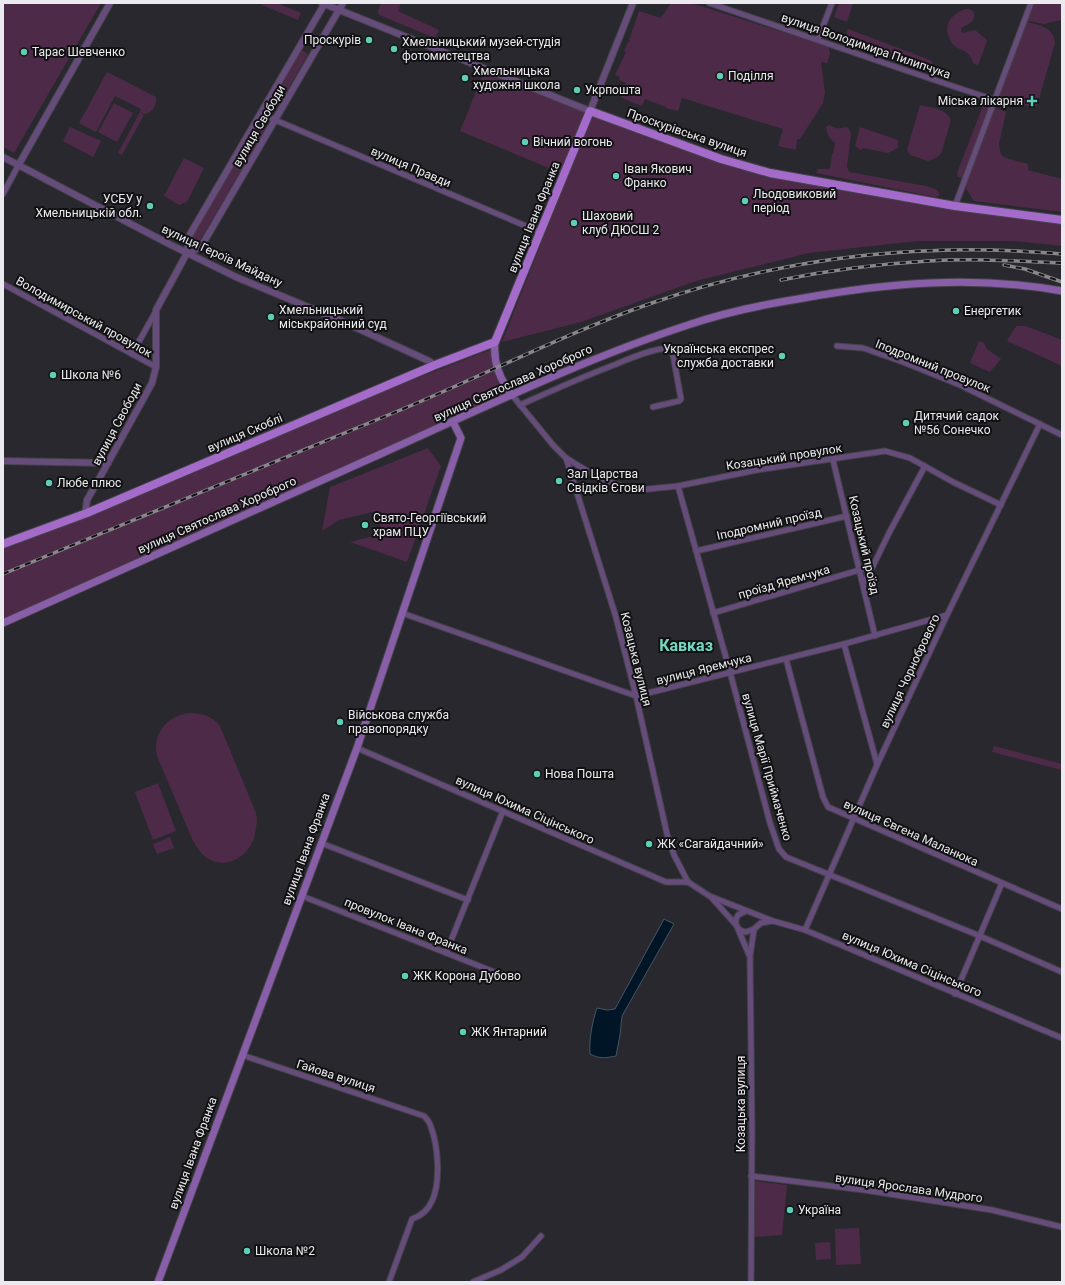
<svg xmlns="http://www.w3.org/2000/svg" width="1065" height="1285" font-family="Roboto,sans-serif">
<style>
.green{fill:#4e2a49}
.water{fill:#001526;stroke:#465562}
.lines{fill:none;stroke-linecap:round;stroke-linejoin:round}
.minor-casing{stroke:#434349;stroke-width:7}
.tertiary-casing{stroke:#434349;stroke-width:8}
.secondary-casing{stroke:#434349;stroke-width:9}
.primary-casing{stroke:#434349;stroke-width:10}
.minor{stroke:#664c7a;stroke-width:5}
.tertiary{stroke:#664c7a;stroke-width:6}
.secondary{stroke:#895ea8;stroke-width:7}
.primary{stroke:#a46bcb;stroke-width:8}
.rail-casing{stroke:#87878c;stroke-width:3.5}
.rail{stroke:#111113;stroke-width:2;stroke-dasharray:6;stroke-linecap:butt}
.poi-dot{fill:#5eceb7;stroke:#111113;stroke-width:1.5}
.labels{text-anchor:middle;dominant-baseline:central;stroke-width:4;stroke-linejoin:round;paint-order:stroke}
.poi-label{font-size:12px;fill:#ebebef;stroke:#111113;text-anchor:start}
.street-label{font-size:12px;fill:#ebebef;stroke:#111113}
.district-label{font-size:16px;font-weight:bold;fill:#74d9c3;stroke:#111113}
</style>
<rect width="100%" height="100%" fill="#28282e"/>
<!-- green -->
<g class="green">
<polygon points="3,3 101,3 14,153 3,147"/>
<polygon points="263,3 277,3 301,13 298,20 262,5"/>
<polygon points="381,3 401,3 398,11 439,30 435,38 379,15 378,11"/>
<polygon points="671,3 690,3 704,7 829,47 830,54 827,63 821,62 825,92 823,103 800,139 797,139 796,150 778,146 783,129 682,98 678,111 666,108 666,107 645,99 642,106 622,98 621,96 626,83 619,80 620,77 615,75 626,52 624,51 628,42 629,43 630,41 629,40 639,11 661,18"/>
<polygon points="839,3 853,3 847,22 834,17"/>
<polygon points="1033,3 1062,3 1062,20 1044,24 1028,21 1027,18"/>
<path d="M 966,9 L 969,9 L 973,11 C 977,21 969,24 961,28 L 962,33 L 975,30 L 986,39 L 987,41 L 979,63 L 977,65 L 974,64 C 972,61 972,58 970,56 C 967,51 961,50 956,47 C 953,45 950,41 949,37 C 943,23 953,13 966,9 Z"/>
<path d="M 1024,21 C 1039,26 1053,25 1055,43 L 1037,106 L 1029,106 L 995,100 Z"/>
<polygon points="848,29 930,60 932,61 932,67 930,69 846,45 843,43 844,41"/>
<polygon points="302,50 308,54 278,106 272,102"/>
<path d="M 107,72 L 156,97 C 157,105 153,112 145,114 L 140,112 L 141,109 L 115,96 L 96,132 L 79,123 Z"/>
<polygon points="484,72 587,113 561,173 460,131"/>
<polygon points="114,103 133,113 117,142 98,132"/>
<polygon points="984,103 990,103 992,106 1006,112 999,144 1001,155 1006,158 1028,164 1028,170 1062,179 1062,212 974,201 963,184 965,177 961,178 958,177 957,173"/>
<path d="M 920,105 C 930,107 947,109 951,120 L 941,154 L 936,158 L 928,161 L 910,155 L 907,150 Z"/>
<polygon points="140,112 144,115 122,155 118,153"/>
<polygon points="592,115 720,162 1062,223 1062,246 1013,241 917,241 809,253 696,281 581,322 502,342"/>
<polygon points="259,124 266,128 197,245 190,241"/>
<path d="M 829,125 C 831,126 833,127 835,128 C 843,130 848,122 851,134 L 847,166 L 849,172 L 926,186 C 932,188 939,188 939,196 L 935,197 L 816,173 L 818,169 L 828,169 L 830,168 L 832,154 L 833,154 L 835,143 C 830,140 827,134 826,127 Z"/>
<polygon points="70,127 101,141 93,157 63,141"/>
<polygon points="860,127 898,140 898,148 888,153 863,148 861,150 855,146"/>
<polygon points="184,158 204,168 187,202 179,205 164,196"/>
<polygon points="1017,326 1026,326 1062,340 1062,366 1007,341 1014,329"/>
<polygon points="979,341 984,343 987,349 1001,359 990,372 970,363"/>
<polygon points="495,348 508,394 3,620 3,547 109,508 389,389"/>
<polygon points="428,448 441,466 407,562 350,542 382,534 377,511 339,520 322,531 330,487"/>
<path d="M 189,713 C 201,713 212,716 220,726 L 256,813 C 258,822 256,829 254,838 C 248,856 226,871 207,858 C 201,854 197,847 193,841 L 157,756 C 152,734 167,716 189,713 Z"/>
<polygon points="994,746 1062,764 1062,770 992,752"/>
<polygon points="158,783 176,831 153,840 135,792"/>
<polygon points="170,837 174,848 157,854 153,844"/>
<polygon points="755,1181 787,1185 782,1235 754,1237"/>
<polygon points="859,1228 861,1264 836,1265 835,1229"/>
<polygon points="830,1242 831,1259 816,1260 815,1243"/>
</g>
<!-- water -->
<path class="water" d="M 664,919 L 674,924 L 622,1016 L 620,1035 L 616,1056 C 606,1058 599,1059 590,1054 C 589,1039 592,1023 597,1008 L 607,1010 L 615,1009 Z"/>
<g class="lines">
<defs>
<g id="minor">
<path d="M 709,3 C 804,35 899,69 995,100"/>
<polyline points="818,39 832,3"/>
<polyline points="261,113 275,120 540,232"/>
<polyline points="3,194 18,166"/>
<polyline points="955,206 1031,3"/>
<polyline points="3,284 156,367"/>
<polyline points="837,346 863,348 903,362 960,385 1062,435"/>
<polyline points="132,354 156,311"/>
<polyline points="512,395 553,445 566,458 615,614 636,696 667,834 674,855 688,882 711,897 737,926"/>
<path d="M 520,405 C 551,391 582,377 614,365 C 631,358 651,349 670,348 L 672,349 L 673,355 L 681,399 L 679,401 L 653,407"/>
<polyline points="566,458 597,477 621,486 639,490 678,486 757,470 885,451 910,458 953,482 1001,505"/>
<polyline points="833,460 875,636"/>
<polyline points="678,486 730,672 770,823 779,849 786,857 980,936 1062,972"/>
<polyline points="696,551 847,516"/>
<polyline points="863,583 873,566"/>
<polyline points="402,613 636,696 844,644 947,615"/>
<polyline points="713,613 873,566 889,533 925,466"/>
<polyline points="844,644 877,764"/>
<polyline points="786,659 823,797 828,807 1062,909"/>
<polyline points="357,748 666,882 688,882"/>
<polyline points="321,843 468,900"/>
<polyline points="302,896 502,975"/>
<polyline points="712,897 773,921 805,930 1062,1038"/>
<path d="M 746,911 L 738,915 C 733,923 737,931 746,932 L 754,929"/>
<polyline points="738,929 750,957 752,1130 751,1282"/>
<polyline points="805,930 877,765 947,615 1040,424"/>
<polyline points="446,953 503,811"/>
<polyline points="750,956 754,929 761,923 772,921"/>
<polyline points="955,994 1002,883"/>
<path d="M 242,1055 L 424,1116 C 427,1119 430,1123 431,1127 C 438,1146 441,1182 432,1201 C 428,1210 421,1216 412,1219 L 389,1282"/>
<polyline points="751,1176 864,1190 992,1210 1062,1227"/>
<polyline points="473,1282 501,1270 522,1257 541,1236"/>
</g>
<g id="tertiary">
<polyline points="322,3 590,111 633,3"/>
<polyline points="3,157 171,245 236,277 337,319 429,361 435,365"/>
<polyline points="18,166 110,3"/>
<polyline points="187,253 201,247 343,3"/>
<polyline points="3,461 108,463"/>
<polyline points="87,513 86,508 87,500 99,479 152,383 156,367 156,310 187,253 189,236 325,3"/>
</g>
<g id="secondary">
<path d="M 495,342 C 493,362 500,380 512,395"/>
<path d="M 3,623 C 130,566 258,509 385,452 C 485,407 584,359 688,325 C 723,313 761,305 798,299 C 886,283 974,275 1062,291"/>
<polyline points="158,1282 357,748 461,438 453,422"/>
</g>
<polyline id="primary" points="3,544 87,513 435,365 495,342 590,111 721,159 770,173 955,206 1062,220"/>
</defs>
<!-- minor casing -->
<use href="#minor" class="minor-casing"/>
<!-- tertiary casing -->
<use href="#tertiary" class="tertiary-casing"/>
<!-- secondary casing -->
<use href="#secondary" class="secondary-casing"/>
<!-- primary casing -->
<use href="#primary" class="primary-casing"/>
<!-- minor -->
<use href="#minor" class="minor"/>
<!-- tertiary -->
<use href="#tertiary" class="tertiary"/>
<!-- secondary -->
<use href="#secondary" class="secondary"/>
<!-- primary -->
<use href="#primary" class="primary"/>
<defs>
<g id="rail">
<polyline points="1004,265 1025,269 1062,282"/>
<path d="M 781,280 C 830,270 879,264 928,261 C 973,258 1018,261 1062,263"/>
<path d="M 3,574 C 134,519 267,466 398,411 C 483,376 565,333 652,303 C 747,270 849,252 950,250 C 987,249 1025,251 1062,254"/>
</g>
</defs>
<!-- rail casing -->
<use href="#rail" class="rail-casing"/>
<!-- rail -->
<use href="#rail" class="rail"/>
</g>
<!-- markers -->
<g class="poi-dot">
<circle cx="369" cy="40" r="4"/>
<circle cx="394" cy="49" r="4"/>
<circle cx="24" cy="52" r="4"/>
<circle cx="720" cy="76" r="4"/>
<circle cx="465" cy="78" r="4"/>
<circle cx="577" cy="90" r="4"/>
<path d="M1030 95h4v4h4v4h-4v4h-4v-4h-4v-4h4z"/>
<circle cx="525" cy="142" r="4"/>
<circle cx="616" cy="176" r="4"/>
<circle cx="745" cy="201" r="4"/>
<circle cx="150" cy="206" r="4"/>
<circle cx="574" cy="223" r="4"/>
<circle cx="956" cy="311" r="4"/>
<circle cx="271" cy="317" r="4"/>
<circle cx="782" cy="356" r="4"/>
<circle cx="53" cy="375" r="4"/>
<circle cx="906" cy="423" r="4"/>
<circle cx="559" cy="481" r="4"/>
<circle cx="49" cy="483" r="4"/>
<circle cx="365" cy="525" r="4"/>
<circle cx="340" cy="722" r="4"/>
<circle cx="537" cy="774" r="4"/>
<circle cx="649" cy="844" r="4"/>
<circle cx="405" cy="976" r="4"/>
<circle cx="463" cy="1032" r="4"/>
<circle cx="790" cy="1210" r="4"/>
<circle cx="247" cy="1251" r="4"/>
</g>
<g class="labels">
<!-- poi labels -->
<g class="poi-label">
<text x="361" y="40" text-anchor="end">Проскурів</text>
<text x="402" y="42">Хмельницький музей-студія<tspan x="402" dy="14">фотомистецтва</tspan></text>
<text x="32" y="52">Тарас Шевченко</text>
<text x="473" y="71">Хмельницька<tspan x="473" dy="14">художня школа</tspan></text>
<text x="728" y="76">Поділля</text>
<text x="585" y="90">Укрпошта</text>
<text x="1023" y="101" text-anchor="end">Міська лікарня</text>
<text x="533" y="142">Вічний вогонь</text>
<text x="624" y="169">Іван Якович<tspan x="624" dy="14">Франко</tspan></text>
<text x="753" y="194">Льодовиковий<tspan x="753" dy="14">період</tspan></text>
<text x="142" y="199" text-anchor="end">УСБУ у<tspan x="142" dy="14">Хмельницькій обл.</tspan></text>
<text x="582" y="216">Шаховий<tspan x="582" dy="14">клуб ДЮСШ 2</tspan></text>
<text x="279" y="310">Хмельницький<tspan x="279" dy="14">міськрайонний суд</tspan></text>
<text x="964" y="311">Енергетик</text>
<text x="774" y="349" text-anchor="end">Українська експрес<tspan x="774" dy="14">служба доставки</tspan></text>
<text x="61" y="375">Школа №6</text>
<text x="914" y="416">Дитячий садок<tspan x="914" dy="14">№56 Сонечко</tspan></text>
<text x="567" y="474">Зал Царства<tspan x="567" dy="14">Свідків Єгови</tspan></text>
<text x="57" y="483">Любе плюс</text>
<text x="373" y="518">Свято-Георгіївський<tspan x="373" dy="14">храм ПЦУ</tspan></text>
<text x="348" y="715">Військова служба<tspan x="348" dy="14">правопорядку</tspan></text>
<text x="545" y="774">Нова Пошта</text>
<text x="657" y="844">ЖК «Сагайдачний»</text>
<text x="413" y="976">ЖК Корона Дубово</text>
<text x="471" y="1032">ЖК Янтарний</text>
<text x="798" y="1210">Україна</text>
<text x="255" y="1251">Школа №2</text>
</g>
<!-- street labels -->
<g class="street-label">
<text transform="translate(866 46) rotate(19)">вулиця Володимира Пилипчука</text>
<text transform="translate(259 126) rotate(-60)">вулиця Свободи</text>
<text transform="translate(687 133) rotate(19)">Проскурівська вулиця</text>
<text transform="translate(411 167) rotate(23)">вулиця Правди</text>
<text transform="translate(534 217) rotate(-68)">вулиця Івана Франка</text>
<text transform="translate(222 256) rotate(25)">вулиця Героїв Майдану</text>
<text transform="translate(84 317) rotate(29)">Володимирський провулок</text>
<text transform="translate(933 366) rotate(22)">Іподромний провулок</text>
<text transform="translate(513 383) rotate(-24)">вулиця Святослава Хороброго</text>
<text transform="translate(117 424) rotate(-62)">вулиця Свободи</text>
<text transform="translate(245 433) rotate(-23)">вулиця Скоблі</text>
<text transform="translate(784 457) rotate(-9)">Козацький провулок</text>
<text transform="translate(217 515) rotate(-24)">вулиця Святослава Хороброго</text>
<text transform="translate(769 524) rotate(-13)">Іподромний проїзд</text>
<text transform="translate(864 545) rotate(77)">Козацький проїзд</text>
<text transform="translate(784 582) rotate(-16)">проїзд Яремчука</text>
<text transform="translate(636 659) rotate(76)">Козацька вулиця</text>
<text transform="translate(704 669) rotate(-14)">вулиця Яремчука</text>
<text transform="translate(910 671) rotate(-65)">вулиця Чорнобрового</text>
<text transform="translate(767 767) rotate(74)">вулиця Марії Приймаченко</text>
<text transform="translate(525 810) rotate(24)">вулиця Юхима Сіцінського</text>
<text transform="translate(911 833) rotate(24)">вулиця Євгена Маланюка</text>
<text transform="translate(306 849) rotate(-70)">вулиця Івана Франка</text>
<text transform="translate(406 926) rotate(22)">провулок Івана Франка</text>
<text transform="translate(912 964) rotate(23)">вулиця Юхима Сіцінського</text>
<text transform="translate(336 1076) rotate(18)">Гайова вулиця</text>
<text transform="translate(741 1104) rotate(-90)">Козацька вулиця</text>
<text transform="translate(193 1153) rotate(-70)">вулиця Івана Франка</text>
<text transform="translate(909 1188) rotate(8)">вулиця Ярослава Мудрого</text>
</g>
<!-- district labels -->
<g class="district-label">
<text x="686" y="645">Кавказ</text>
</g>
</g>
<!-- border -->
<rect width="1065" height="1285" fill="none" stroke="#ebebef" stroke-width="8"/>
</svg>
